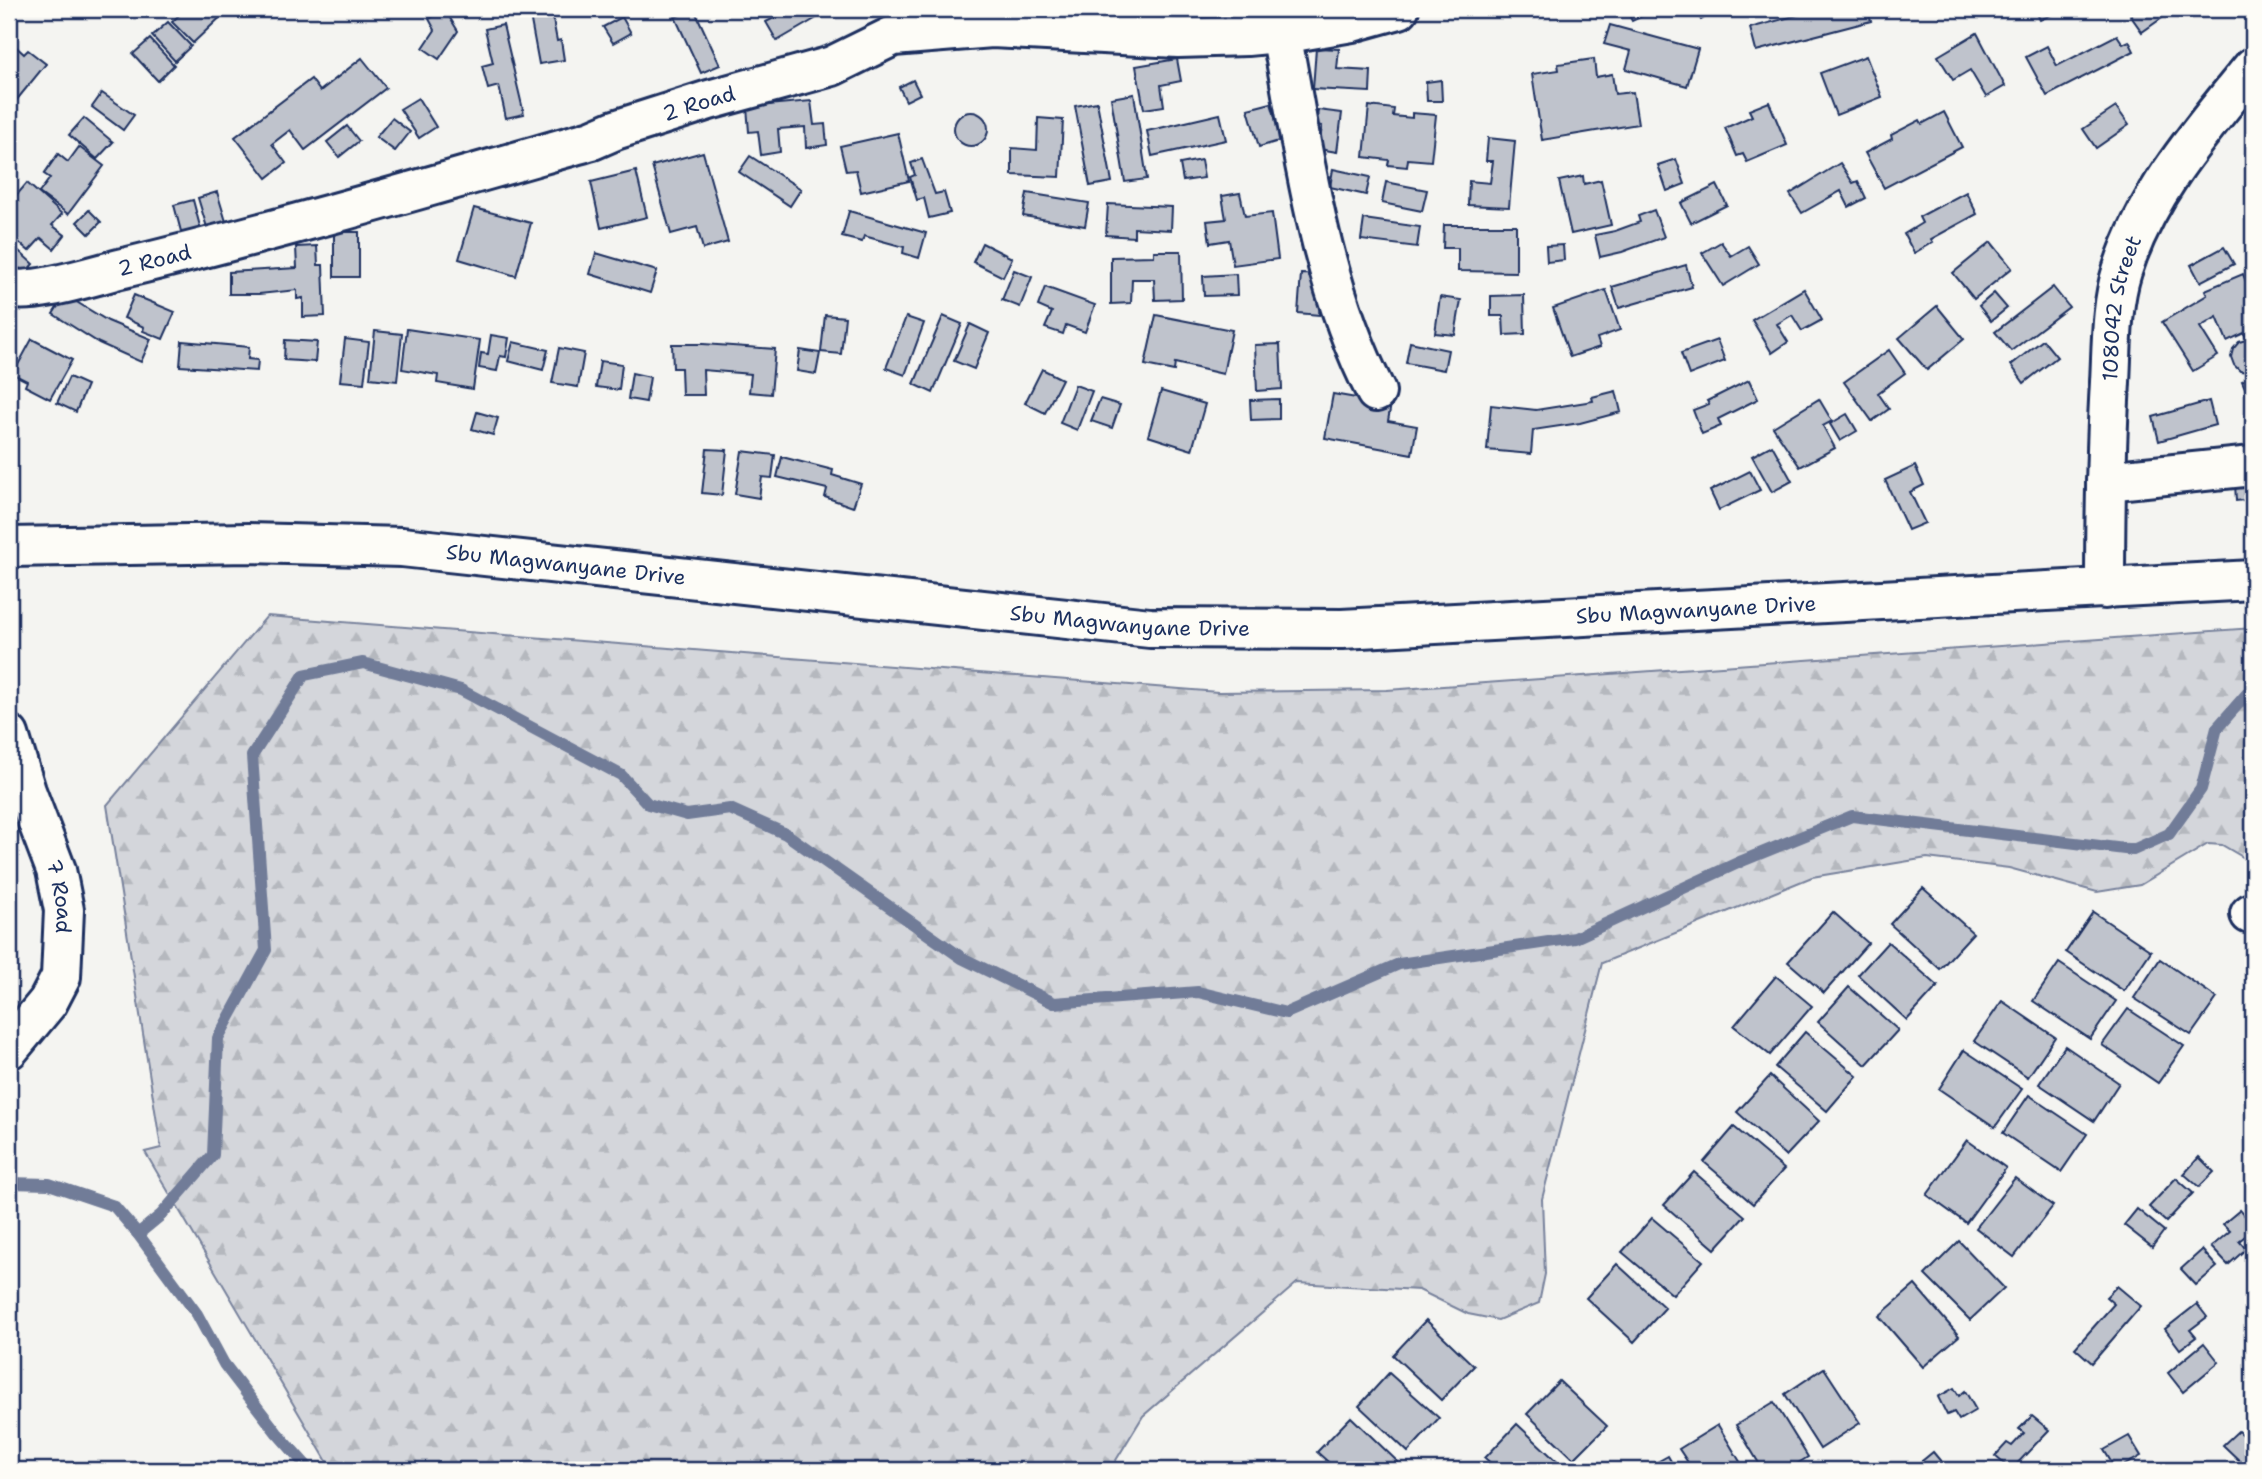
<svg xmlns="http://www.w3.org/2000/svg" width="2262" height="1479" font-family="'Shantell Sans',sans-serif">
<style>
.forest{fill:url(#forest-firs);stroke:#78829c;stroke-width:2}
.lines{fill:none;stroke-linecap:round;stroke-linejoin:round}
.stream{stroke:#717c98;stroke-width:12}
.building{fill:#bfc3cc;stroke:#1b2f5e;stroke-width:2}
.minor-casing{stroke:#1b2f5e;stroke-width:44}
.major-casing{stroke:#1b2f5e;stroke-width:44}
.minor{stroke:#fdfcf7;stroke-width:38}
.major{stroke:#fdfcf7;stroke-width:38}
.labels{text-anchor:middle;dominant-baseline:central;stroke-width:6;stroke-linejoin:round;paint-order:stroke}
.street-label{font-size:21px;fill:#1b2f5e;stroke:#fdfcf7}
</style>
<defs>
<pattern id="forest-firs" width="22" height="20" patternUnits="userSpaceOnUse" patternTransform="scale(1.75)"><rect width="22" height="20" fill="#d4d6db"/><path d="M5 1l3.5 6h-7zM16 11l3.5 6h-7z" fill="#b5b8be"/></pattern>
</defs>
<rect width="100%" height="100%" fill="#f4f4f1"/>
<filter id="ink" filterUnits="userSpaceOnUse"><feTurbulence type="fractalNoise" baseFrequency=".0143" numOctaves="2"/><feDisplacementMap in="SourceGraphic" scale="14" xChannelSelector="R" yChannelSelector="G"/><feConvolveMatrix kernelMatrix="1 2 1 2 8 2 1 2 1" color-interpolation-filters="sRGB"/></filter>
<g filter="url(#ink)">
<!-- forest -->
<polygon class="forest" points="267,616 1218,692 1387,690 2253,628 2253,863 2222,845 2208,844 2140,885 2097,892 2009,868 1927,858 1812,877 1602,963 1542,1199 1545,1274 1539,1303 1498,1320 1468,1314 1419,1290 1297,1283 1143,1416 1110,1470 332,1470 145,1152 161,1148 107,805"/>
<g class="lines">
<!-- stream -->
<g class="stream">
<polyline points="9,1183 49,1184 114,1206 138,1234 197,1314 224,1364 277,1433 310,1470"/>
<polyline points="138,1234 161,1215 213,1155 218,1038 266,950 252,756 304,675 363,663 461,690 621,775 648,804 687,815 730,809 786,834 962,958 1054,1003 1198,992 1286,1013 1399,964 1575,938 1742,861 1852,816 2133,850 2169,834 2201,789 2217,728 2253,687"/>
</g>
</g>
<!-- building -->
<g class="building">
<polygon points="185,9 229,9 193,43 172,22"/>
<polygon points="538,9 551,9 557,41 561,40 564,60 539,64 529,10"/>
<polygon points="694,9 720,65 701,73 675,17"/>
<polygon points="792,9 832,9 777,41 766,22"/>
<polygon points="902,9 942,9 906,22"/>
<polygon points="1626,9 1657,9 1632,21"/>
<polygon points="1694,9 1719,9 1701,20"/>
<polygon points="1820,9 1867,9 1871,21 1756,51 1750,28"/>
<polygon points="2035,9 2064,9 2040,20"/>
<polygon points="2139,9 2171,9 2172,11 2142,32 2130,15"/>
<polygon points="445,10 458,31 439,59 423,48 435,30 429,19"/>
<polygon points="622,17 631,33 613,43 603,27"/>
<polygon points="168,22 191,46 175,61 152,36"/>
<polygon points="503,25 524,114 506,118 499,86 488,89 482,66 493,63 485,29"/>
<polygon points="1610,25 1698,49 1687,86 1626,69 1631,51 1604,44"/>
<polygon points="1977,33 2005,86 1986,97 1970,70 1953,80 1938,56"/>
<polygon points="2117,35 2123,44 2129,41 2134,51 2047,96 2026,57 2047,46 2057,66"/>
<polygon points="150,39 174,65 158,81 133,54"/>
<polygon points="13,44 24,54 28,50 46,64 15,102 9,97 9,49"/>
<polygon points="1316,48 1339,49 1337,69 1371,71 1370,92 1313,89"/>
<polygon points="1866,56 1882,97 1836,115 1820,73"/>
<polygon points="362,58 386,88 305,150 290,130 272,144 286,163 267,178 235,137 311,79 320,91"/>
<polygon points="1177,59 1181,81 1161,85 1164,106 1144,109 1136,66"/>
<polygon points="1594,59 1596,77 1612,74 1615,94 1633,92 1638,124 1542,140 1532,74 1559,70 1558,64"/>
<polygon points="913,80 920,94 906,101 899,87"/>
<polygon points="1441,80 1442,101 1427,101 1426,82"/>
<polygon points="102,93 134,115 123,130 92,107"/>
<polygon points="1134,94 1147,179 1125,182 1111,98"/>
<polygon points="418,98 436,127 419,138 400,109"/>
<polygon points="811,101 814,125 825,124 827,145 806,148 805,127 778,129 780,152 761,155 758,131 749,132 747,107"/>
<polygon points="1097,102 1112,182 1090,186 1075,106"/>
<polygon points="1769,102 1787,145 1747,162 1743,154 1737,156 1725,128 1752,116 1749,110"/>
<polygon points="1271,103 1282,140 1259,147 1248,109"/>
<polygon points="1369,106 1394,109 1393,116 1412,118 1412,113 1436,115 1431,161 1408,159 1407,167 1388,165 1389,160 1364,157"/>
<polygon points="2116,107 2129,125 2096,148 2083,129"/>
<polygon points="1318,110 1342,113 1337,152 1319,149 1322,126 1316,125"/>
<polygon points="1944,112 1962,147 1884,188 1865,153 1892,139 1891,135 1920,120 1922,124"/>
<circle cx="971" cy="129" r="17"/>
<polygon points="1220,114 1226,140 1152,156 1147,131"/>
<polygon points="84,118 113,142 97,159 69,135"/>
<polygon points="392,118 410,132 395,151 376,137"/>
<polygon points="1038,118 1063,120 1060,177 1012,175 1012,148 1037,150"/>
<polygon points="347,126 359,141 339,157 327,142"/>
<polygon points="898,133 909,181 861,192 856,170 846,171 840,146"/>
<polygon points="1488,138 1515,141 1509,207 1468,205 1469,181 1490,183 1493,161 1486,161"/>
<polygon points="79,147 104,166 68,214 39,193 50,178 44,174 58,154 68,162"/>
<polygon points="703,152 728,242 703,249 697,227 671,234 652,166"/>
<polygon points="750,156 801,189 790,206 739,172"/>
<polygon points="922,159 935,194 944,192 950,213 929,218 924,198 917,200 910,177 915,175 911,163"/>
<polygon points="1676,159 1685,184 1667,191 1658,165"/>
<polygon points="1201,160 1204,178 1183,181 1180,164"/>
<polygon points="1840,163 1853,183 1858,181 1866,198 1849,207 1841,191 1802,213 1790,194"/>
<polygon points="1333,169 1370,177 1366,195 1330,187"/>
<polygon points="636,171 647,217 601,228 591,182"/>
<polygon points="1583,176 1584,184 1601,180 1611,225 1571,234 1559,181"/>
<polygon points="1386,182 1427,190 1422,211 1382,203"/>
<polygon points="27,183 62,214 52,225 65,235 54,249 41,238 29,251 9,234 9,204"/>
<polygon points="1717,185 1727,205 1691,223 1681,203"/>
<polygon points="217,192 228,228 209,234 198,198"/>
<polygon points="1966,192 1977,214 1931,239 1933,242 1914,253 1904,234 1922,223 1919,217"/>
<polygon points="1027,193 1089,203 1085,226 1023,216"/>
<polygon points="1240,193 1245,216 1272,213 1278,259 1233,265 1229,240 1210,243 1207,221 1226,219 1222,196"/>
<polygon points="193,200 202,234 183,239 174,205"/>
<polygon points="1108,204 1172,207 1171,230 1134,228 1134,237 1106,235"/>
<polygon points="474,208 531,223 516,276 459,259"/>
<polygon points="89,210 101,222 89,234 77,222"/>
<polygon points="1654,210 1664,237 1622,252 1600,257 1595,235 1615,231 1640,222 1638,216"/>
<polygon points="849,211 926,233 919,258 903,253 904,247 864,236 862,242 842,237"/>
<polygon points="1364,219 1420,227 1417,247 1361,240"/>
<polygon points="1444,225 1516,225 1516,272 1458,271 1458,248 1443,248"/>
<rect x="334" y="232" width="25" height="45"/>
<polygon points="9,242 33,264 19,280 9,271"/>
<polygon points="1721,242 1731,256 1748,246 1759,264 1723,286 1702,253"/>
<polygon points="1991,242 2012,268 1974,299 1953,273"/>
<polygon points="982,243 1012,258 1003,277 973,262"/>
<polygon points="1563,245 1564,260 1547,262 1546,246"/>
<polygon points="317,246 318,265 323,265 325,316 303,317 303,298 297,299 297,290 259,294 229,294 229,272 297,268 296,247"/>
<polygon points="2224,247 2234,264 2200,282 2191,265"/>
<polygon points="1154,251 1181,251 1182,299 1155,300 1154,279 1132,279 1131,303 1111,304 1111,257 1154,256"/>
<polygon points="596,253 657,271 650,293 590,274"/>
<polygon points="1686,265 1692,287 1619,308 1612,287"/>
<polygon points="1014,270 1032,277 1020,307 1002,300"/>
<polygon points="1236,274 1237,295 1204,296 1203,276"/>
<polygon points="1301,274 1322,275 1319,315 1298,313"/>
<polygon points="2243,274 2253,298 2253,336 2247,339 2244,333 2227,341 2217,317 2200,327 2218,356 2193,371 2162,322 2207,295 2205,290"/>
<polygon points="1045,287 1095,305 1085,332 1066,325 1063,334 1045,328 1052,312 1038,306"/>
<polygon points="2053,287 2069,307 2011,351 1995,332"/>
<polygon points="1804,289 1822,320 1802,331 1792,315 1777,324 1788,342 1772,353 1752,320"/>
<polygon points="1606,290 1620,330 1597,338 1600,347 1570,357 1553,308"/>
<polygon points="1994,293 2007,308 1991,321 1979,306"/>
<polygon points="65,295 108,321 151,339 141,362 99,343 53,314"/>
<polygon points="134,295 175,312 163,339 143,331 144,327 124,318"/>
<polygon points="1524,295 1525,334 1504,335 1503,316 1491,316 1491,296"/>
<polygon points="1440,297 1461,300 1455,335 1435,333"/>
<polygon points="1937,306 1964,339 1927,370 1899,338"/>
<polygon points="825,315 845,317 841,354 821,352"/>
<polygon points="1156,315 1232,330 1223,374 1175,363 1174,371 1145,365"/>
<polygon points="943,316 962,324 933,393 914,384"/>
<polygon points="906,317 924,323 905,375 886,368"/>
<polygon points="970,324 989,333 974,369 954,361"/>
<polygon points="407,329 480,340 473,389 437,383 438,375 402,369"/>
<polygon points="375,331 402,334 397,381 370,378"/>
<polygon points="491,335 509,338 506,357 500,356 497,371 479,368 481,353 488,354"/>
<polygon points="32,339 72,360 50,399 25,386 27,381 13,374"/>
<polygon points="345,339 369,342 364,383 340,381"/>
<polygon points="285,340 317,342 315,362 284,360"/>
<polygon points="1717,340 1725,361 1689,375 1681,353"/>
<polygon points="2043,340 2057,357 2024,383 2011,365"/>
<polygon points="2246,340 2253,341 2253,371 2249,372 2240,371 2234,365 2231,357 2233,349 2239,342"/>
<polygon points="182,341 249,347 248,359 258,360 257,371 180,366"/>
<polygon points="513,342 548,350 543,370 508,361"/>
<polygon points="1410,342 1448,350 1444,370 1406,363"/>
<polygon points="672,344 703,344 775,349 771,394 749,392 751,374 703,370 704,395 682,395 681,368 673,368"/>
<polygon points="1280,344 1282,389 1257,391 1255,345"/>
<polygon points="559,348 584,353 578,387 552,383"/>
<polygon points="800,350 820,353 816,374 797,371"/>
<polygon points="1889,350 1905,373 1878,393 1889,409 1872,421 1844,382"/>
<polygon points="600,361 622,364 619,390 596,387"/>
<polygon points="1042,369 1062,379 1045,413 1025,403"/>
<polygon points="632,373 650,377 646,402 628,399"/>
<polygon points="2253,376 2253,406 2242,381"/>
<polygon points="69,377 87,385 76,412 57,403"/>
<polygon points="1749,380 1758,399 1718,419 1721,426 1702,434 1693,410 1709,404 1707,401"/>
<polygon points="1075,385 1092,391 1077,430 1060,423"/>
<polygon points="1161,391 1205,404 1192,450 1148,436"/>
<polygon points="1616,391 1621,412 1580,423 1533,430 1531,454 1487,450 1491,405 1536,410 1593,401 1592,397"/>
<polygon points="1333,394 1391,404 1388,421 1417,426 1412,454 1325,438"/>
<polygon points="1100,399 1120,405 1112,428 1091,421"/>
<polygon points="1279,399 1279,419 1251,420 1250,400"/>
<polygon points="1819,399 1832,421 1823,426 1835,448 1800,467 1773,427"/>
<polygon points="2209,401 2215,425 2159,441 2153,417"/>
<polygon points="477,412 498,418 493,435 472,429"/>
<polygon points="1847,414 1857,431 1840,441 1830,424"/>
<polygon points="1772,445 1792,481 1772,492 1752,456"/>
<polygon points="707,449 727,450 722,495 702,493"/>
<polygon points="742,451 775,455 772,478 762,477 759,498 735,494"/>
<polygon points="782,457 833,470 832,475 861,484 853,507 825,497 827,489 777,477"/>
<polygon points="1915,466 1924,485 1910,492 1925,523 1908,530 1885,480"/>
<polygon points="1750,471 1760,490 1719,510 1710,491"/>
<polygon points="2253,483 2253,499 2236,501 2235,484"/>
<polygon points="1923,888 1973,933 1940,969 1890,924"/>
<polygon points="1833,912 1868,943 1824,993 1788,962"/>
<polygon points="2093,912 2151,951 2124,991 2066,952"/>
<polygon points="1888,942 1938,986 1907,1020 1858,975"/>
<polygon points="2160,959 2217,998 2191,1035 2134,998"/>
<polygon points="2059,963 2116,1001 2090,1039 2033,1001"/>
<polygon points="1776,976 1812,1006 1770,1055 1734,1026"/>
<polygon points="1849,987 1898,1030 1866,1065 1818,1022"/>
<polygon points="2002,1001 2055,1037 2028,1077 1974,1041"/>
<polygon points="2128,1009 2184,1046 2158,1083 2102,1045"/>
<polygon points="1805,1032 1857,1076 1827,1111 1775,1067"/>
<polygon points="2065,1046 2119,1083 2094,1121 2039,1084"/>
<polygon points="1964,1050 2022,1089 1995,1127 1939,1089"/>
<polygon points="1770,1076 1819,1121 1786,1156 1737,1112"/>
<polygon points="2029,1095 2087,1134 2061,1172 2003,1133"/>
<polygon points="1734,1127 1784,1169 1753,1204 1704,1162"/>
<polygon points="1967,1140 2006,1168 1966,1223 1927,1195"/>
<polygon points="2199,1157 2214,1172 2199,1187 2184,1174"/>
<polygon points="1694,1172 1745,1216 1715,1249 1664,1205"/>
<polygon points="2015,1178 2053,1206 2014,1257 1976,1228"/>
<polygon points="2176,1178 2193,1193 2166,1222 2149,1207"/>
<polygon points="2137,1209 2164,1231 2152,1247 2124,1225"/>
<polygon points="2240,1210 2253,1225 2253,1230 2239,1241 2246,1249 2228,1265 2211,1247 2230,1231 2223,1224"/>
<polygon points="1652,1218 1703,1261 1673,1295 1622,1252"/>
<polygon points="1959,1241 2004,1288 1970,1320 1925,1275"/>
<polygon points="2202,1250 2217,1267 2196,1285 2181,1269"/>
<polygon points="1617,1264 1665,1308 1634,1342 1586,1298"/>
<polygon points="1915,1285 1959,1336 1923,1367 1879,1316"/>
<polygon points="2117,1286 2141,1306 2092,1363 2075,1348 2114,1304 2106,1297"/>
<polygon points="2197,1304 2207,1317 2190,1330 2196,1337 2180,1349 2165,1329"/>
<polygon points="1426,1320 1474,1366 1441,1400 1393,1355"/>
<polygon points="2204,1343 2219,1362 2183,1392 2168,1373"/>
<polygon points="1824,1368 1860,1423 1820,1449 1785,1394"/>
<polygon points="1389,1373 1439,1418 1408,1452 1359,1406"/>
<polygon points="1559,1381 1607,1426 1574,1459 1527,1414"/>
<polygon points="1954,1388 1959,1396 1965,1391 1976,1410 1959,1420 1954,1412 1947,1415 1938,1397"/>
<polygon points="1774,1402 1808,1457 1787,1470 1763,1470 1736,1425"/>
<polygon points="2032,1416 2049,1430 2011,1470 1995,1456 2007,1443 2012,1446 2024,1433 2019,1429"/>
<polygon points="1351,1417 1398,1462 1390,1470 1337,1470 1317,1452"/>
<polygon points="1517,1424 1566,1470 1498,1470 1485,1458"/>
<polygon points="1718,1425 1745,1470 1693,1470 1679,1449"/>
<polygon points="2238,1431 2253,1445 2253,1456 2244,1465 2223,1445"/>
<polygon points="2129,1436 2141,1456 2116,1470 2104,1450"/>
<polygon points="1933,1452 1948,1470 1911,1470"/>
<polygon points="1668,1456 1676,1470 1643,1470"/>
</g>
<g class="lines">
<defs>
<g id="minor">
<path d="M 1281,33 C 1304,154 1319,282 1376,392"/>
<path id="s1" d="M 9,288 C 34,296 100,273 128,267 C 284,229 438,184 592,140 L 615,130 L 709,100 L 832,66 L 893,36 L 992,28 L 1178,38 L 1247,36 L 1299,31 L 1352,22 L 1399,9"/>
<polyline points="2106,481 2253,466"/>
<path id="s2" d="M 2105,589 C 2105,520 2106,451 2110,382 C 2112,345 2111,306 2122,271 C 2147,192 2202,130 2253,67"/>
<path id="s3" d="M 9,735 L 26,791 L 56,870 L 64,910 L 61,977 L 48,1002 L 9,1049"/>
<polyline points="2250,914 2253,912"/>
</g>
<g id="major">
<path id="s4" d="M 9,547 L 249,543 L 402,547 L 1150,628 L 1342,629 L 2253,580"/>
</g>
</defs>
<!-- minor casing -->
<use href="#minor" class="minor-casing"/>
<!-- major casing -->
<use href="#major" class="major-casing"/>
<!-- minor -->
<use href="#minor" class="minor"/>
<!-- major -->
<use href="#major" class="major"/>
</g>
</g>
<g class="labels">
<!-- street labels -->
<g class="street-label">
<text stroke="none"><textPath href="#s1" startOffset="716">2 Road</textPath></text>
<text stroke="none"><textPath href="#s1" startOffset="149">2 Road</textPath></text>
<text stroke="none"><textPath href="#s2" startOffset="282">108042 Street</textPath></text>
<text stroke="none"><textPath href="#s4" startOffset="558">Sbu Magwanyane Drive</textPath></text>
<text stroke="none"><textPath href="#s4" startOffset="1692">Sbu Magwanyane Drive</textPath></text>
<text stroke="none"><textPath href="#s4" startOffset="1125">Sbu Magwanyane Drive</textPath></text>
<text stroke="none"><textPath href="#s3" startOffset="170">7 Road</textPath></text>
</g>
</g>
<!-- margin -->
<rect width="2262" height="1479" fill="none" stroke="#fdfcf7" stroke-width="35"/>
<rect x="18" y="18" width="2227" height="1444" fill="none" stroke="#1b2f5e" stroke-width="2.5" filter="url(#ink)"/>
</svg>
